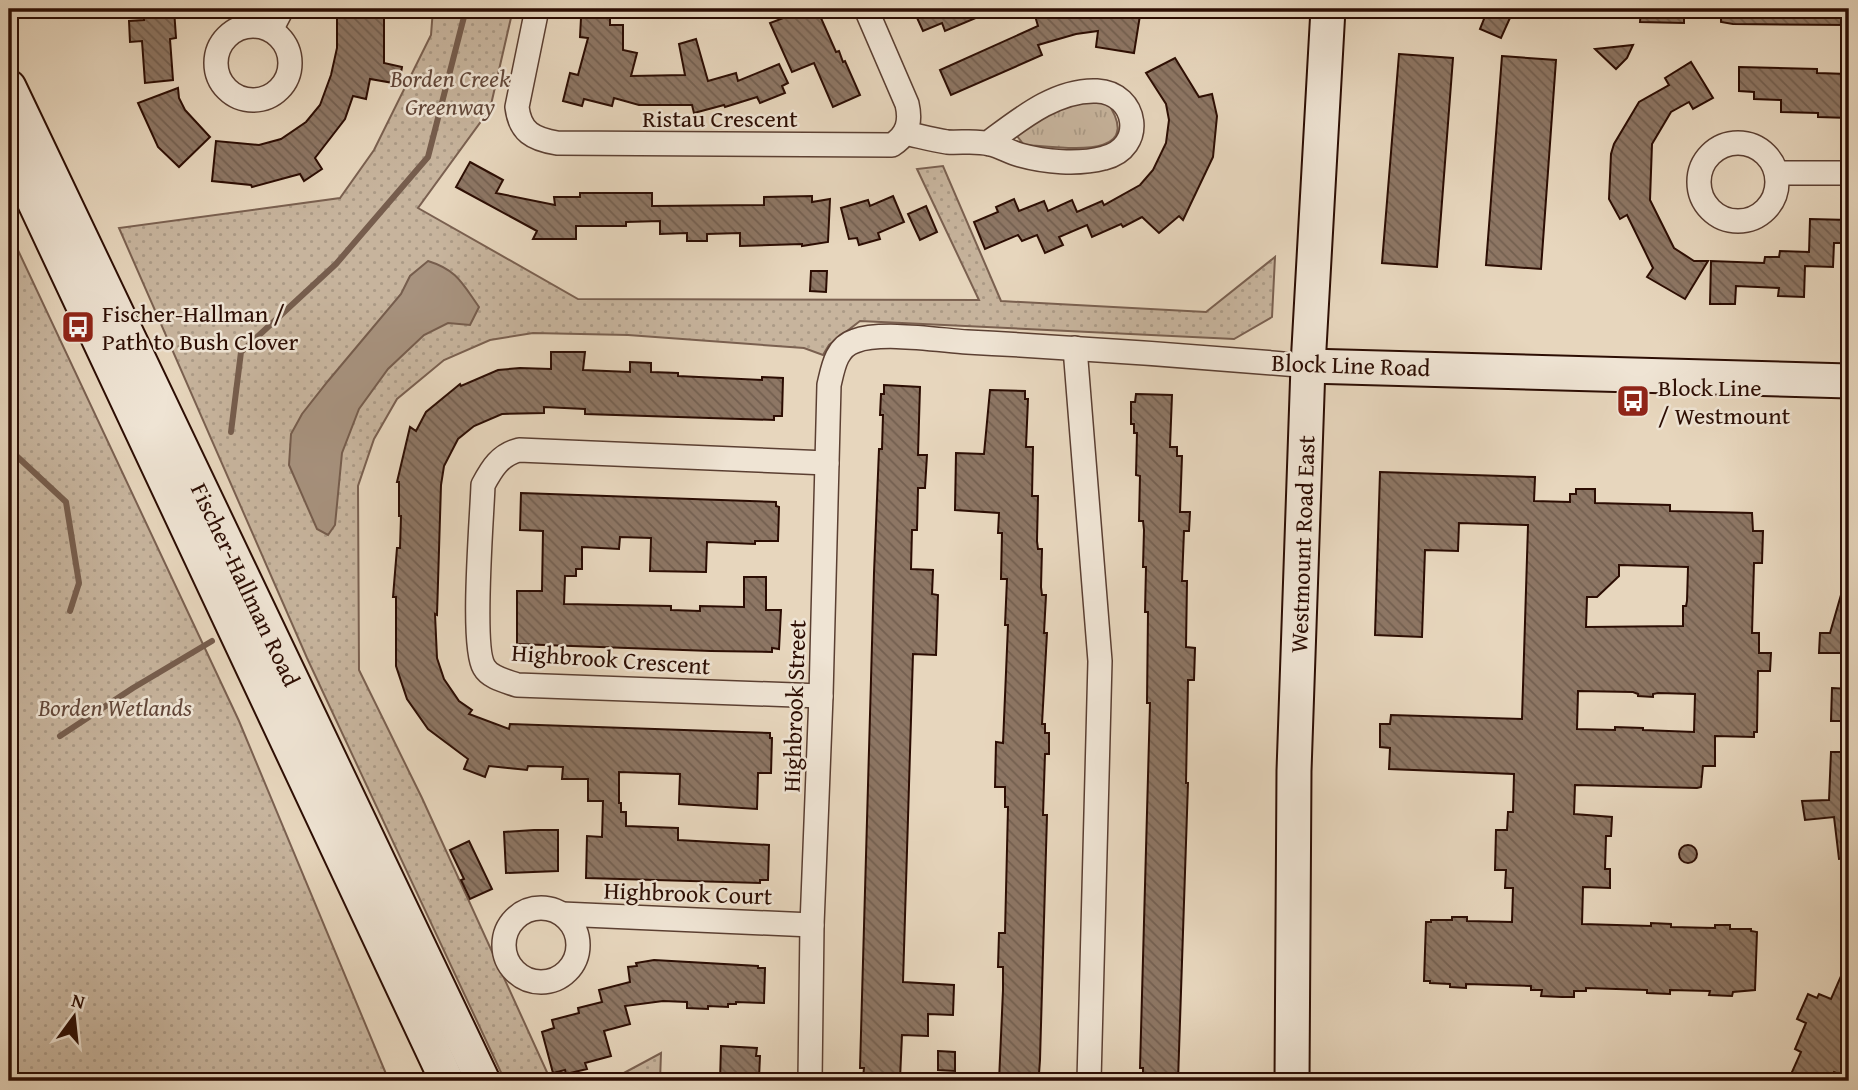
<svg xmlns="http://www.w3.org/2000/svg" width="1858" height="1090" font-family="'Gentium Book Plus',serif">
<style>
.grass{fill:url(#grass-tufts);stroke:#7a6050;stroke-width:2}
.park{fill:url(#park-dots);stroke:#7a6050;stroke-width:2}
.water{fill:#a7927e;stroke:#765d4d;stroke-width:2}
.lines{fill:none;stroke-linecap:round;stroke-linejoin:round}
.stream{stroke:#765d4d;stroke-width:6}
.building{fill:url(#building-back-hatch);stroke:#2c0d03;stroke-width:2;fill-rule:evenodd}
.street-casing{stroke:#5b3f32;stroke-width:26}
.secondary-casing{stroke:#2c0d03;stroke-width:37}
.street{stroke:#efe4d4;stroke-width:23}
.secondary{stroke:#efe4d4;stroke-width:33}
.labels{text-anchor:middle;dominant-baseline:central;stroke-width:5;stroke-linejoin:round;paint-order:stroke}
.park-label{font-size:24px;font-style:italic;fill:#624739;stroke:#efe4d4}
.street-label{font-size:24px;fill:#2c0d03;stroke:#efe4d4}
.poi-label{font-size:24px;fill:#2c0d03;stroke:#efe4d4;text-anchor:start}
</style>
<defs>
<pattern id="grass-tufts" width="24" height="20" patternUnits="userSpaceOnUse" patternTransform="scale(1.75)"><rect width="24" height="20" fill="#c7b49d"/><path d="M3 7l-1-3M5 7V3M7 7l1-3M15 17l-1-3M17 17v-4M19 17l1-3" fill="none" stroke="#ab9a86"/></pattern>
<pattern id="park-dots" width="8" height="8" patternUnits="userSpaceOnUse" patternTransform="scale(1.75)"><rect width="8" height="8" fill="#c7b49d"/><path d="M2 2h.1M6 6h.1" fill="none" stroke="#ab9a86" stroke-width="1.8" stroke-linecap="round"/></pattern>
<pattern id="building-back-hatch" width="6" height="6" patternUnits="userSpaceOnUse" patternTransform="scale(1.75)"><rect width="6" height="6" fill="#8d7664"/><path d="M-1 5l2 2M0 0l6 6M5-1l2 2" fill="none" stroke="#735f50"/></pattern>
</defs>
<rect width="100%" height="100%" fill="#e7d6bd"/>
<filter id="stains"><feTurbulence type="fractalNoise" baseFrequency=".00286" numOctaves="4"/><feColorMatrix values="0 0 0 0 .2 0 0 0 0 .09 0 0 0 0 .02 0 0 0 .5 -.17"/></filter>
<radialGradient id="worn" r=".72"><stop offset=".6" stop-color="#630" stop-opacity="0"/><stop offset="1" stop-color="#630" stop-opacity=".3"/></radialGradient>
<!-- grass -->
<path class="grass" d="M 1087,98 L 1106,100 C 1150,164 1058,146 1024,145 L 1017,136 L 1019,128 Z"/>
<!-- park -->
<g class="park">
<polygon points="433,9 513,9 490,109 418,208 578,299 979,300 917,169 943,166 1001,301 1206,312 1275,257 1272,317 1234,339 860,321 829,345 823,355 804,348 628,335 533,333 490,340 444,360 397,399 374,439 358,486 359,670 422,798 551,1081 505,1081 307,658 119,228 340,198 374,150 431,35"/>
<polygon points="9,231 239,721 389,1081 9,1081"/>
<polygon points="661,1053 660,1081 609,1081"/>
</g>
<!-- water -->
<path class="water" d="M 428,261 C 457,270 462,283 479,307 L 470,325 L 448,323 L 424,335 L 388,369 L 359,409 L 342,453 L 335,525 L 328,535 L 317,529 L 289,465 L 291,434 L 302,414 L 328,381 L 401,294 L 410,276 Z"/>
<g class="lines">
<!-- stream -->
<g class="stream">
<polyline points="231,432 241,352 336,264 428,157 466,9"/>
<polyline points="9,449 66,502 79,583 70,611"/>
<polyline points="60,736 133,688 212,641"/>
</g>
</g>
<!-- building -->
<g class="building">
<polygon points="143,9 174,9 176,38 170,39 173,80 145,83 142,41 130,42 129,21 144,20"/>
<polygon points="384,9 384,63 402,67 399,84 370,79 366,99 353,96 345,119 315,158 322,169 304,181 300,174 252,187 251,185 212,181 216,141 259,145 281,139 306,122 320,105 331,75 337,48 337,10"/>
<polygon points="807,9 817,9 836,52 839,51 843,62 845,61 860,95 833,107 814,63 792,72 770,23"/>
<polygon points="913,9 997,9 945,31 942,23 923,31"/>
<polygon points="1033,9 1141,9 1134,53 1096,47 1098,31 1076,34 1038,45 1042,55 951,95 940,70 1038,26"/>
<polygon points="1488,9 1514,9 1501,38 1480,29"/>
<polygon points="1641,9 1684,9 1684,23 1640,22"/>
<polygon points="1721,9 1849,9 1849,25 1733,24 1721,22"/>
<polygon points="581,18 610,18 610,25 623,25 623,50 637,53 631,76 685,75 679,44 696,39 708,81 736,73 738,81 779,64 788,83 782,86 785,93 760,103 757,97 725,107 724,105 694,113 692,105 639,105 614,98 612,106 584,99 582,106 563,101 570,73 578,75 588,38 580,37"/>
<polygon points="1633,45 1627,58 1616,69 1595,49"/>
<polygon points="1399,54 1453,58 1437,267 1382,263"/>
<polygon points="1502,56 1556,60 1541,269 1486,265"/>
<polygon points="1175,58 1199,97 1212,94 1217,116 1213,157 1183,220 1179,216 1159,233 1142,217 1123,227 1121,224 1092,237 1087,225 1059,237 1063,245 1045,253 1037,235 1022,241 1018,235 985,249 974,222 998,212 996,207 1014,199 1019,211 1044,201 1048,211 1072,200 1077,212 1102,201 1104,205 1140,185 1153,170 1166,143 1169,120 1166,104 1146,73"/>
<polygon points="1691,62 1713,98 1693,109 1689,102 1671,112 1652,144 1650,200 1674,248 1694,261 1708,261 1685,299 1647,277 1653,268 1627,215 1620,219 1609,199 1611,154 1614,144 1639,102 1669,85 1665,78"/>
<polygon points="1739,67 1817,69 1817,73 1848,74 1849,118 1818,117 1818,113 1781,112 1781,100 1754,99 1754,92 1739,91"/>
<polygon points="178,88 179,98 185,110 210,137 179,167 158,147 138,103"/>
<polygon points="470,162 503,180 496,193 555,205 554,197 580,197 580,193 652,193 652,206 764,205 764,197 812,196 812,202 830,199 828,242 802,246 802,244 740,246 740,233 707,234 707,241 687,241 687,233 660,234 660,221 626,222 626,226 576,226 576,239 533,239 537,231 456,187"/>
<polygon points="893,196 904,222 878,233 880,239 859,245 857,238 849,239 841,208 868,200 870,206"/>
<polygon points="926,206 937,232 920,240 908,214"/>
<polygon points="1810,219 1849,220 1849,243 1834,243 1833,267 1805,266 1804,297 1778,296 1779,288 1736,286 1735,304 1710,304 1711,261 1764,263 1765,257 1779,257 1780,251 1809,252"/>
<polygon points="811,271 827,271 826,292 810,291"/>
<polygon points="551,352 585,352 583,370 630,372 630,362 651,363 651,372 678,373 678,376 762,380 762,377 783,378 782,416 774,416 774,420 585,414 585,409 544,407 544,413 502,414 474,426 458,439 444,466 441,485 437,615 435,614 437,658 444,679 459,701 472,710 469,714 509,729 510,724 770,733 770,738 772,738 771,773 758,773 757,809 679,804 680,774 619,772 619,803 621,803 621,812 626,812 626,826 678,828 678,840 769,845 768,880 760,880 760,883 586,878 587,836 602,837 603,801 588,801 588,779 562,779 563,767 528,766 527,770 489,766 485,777 464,769 468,759 428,729 407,699 396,666 396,597 393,597 397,548 400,548 401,516 399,516 399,482 397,482 410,427 416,431 426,412 460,384 461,386 498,370 520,368 551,369"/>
<polygon points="884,385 920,387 918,455 927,455 925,488 918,488 917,530 912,530 911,569 933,570 932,594 938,595 936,655 913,654 903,982 954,985 953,1015 928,1014 928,1036 902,1035 900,1079 863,1077 864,1068 860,1068 874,573 879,449 882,449 883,415 880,415 881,394 884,394"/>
<polygon points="990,390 1025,391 1025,399 1028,399 1026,447 1033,447 1032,496 1038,496 1037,541 1038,549 1042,549 1041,587 1042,595 1046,595 1044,633 1047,633 1042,724 1045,724 1045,733 1049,733 1049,754 1045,754 1043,815 1047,815 1040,1060 1039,1074 1035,1074 1035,1081 999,1081 1003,990 1003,967 998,967 999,933 1005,933 1008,807 1005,807 1005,787 995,787 996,742 1003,743 1008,625 1005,625 1007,579 1001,579 1002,533 998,533 999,513 955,510 956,453 984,454"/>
<polygon points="1136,394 1172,395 1170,447 1177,447 1177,456 1182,456 1180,512 1190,512 1189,531 1184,531 1182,581 1187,581 1186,647 1195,648 1194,680 1188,680 1186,783 1188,783 1178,1081 1143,1081 1143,1068 1140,1068 1150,703 1147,703 1148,612 1145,612 1146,567 1143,567 1144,530 1143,521 1139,521 1140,476 1136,475 1137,433 1134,433 1134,424 1131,424 1131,402 1135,402"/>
<path d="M 1380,472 L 1535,477 L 1534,501 L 1570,502 L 1570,494 L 1576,494 L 1576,489 L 1595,489 L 1595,503 L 1670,505 L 1670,511 L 1752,513 L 1753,531 L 1763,531 L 1762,563 L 1754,563 L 1752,633 L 1759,633 L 1759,653 L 1771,653 L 1770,671 L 1758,671 L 1757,732 L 1754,732 L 1754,737 L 1715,736 L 1715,766 L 1703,766 L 1701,787 L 1697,788 L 1575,785 L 1574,814 L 1612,817 L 1611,836 L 1606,836 L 1605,869 L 1610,869 L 1610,888 L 1583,887 L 1582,924 L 1651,926 L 1651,923 L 1671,924 L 1671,927 L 1715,928 L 1715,925 L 1730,925 L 1730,929 L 1751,929 L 1751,931 L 1757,932 L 1755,990 L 1733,992 L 1732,996 L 1709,995 L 1710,991 L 1670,990 L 1670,994 L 1647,993 L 1647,990 L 1586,988 L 1586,991 L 1574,991 L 1574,997 L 1562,997 L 1541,996 L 1542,990 L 1531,990 L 1531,986 L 1466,984 L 1466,988 L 1450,987 L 1450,984 L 1430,983 L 1430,981 L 1424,981 L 1426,922 L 1431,922 L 1431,920 L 1452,920 L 1452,917 L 1467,917 L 1467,921 L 1512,922 L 1513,888 L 1505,888 L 1506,870 L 1495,870 L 1496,830 L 1507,830 L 1508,812 L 1513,812 L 1514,774 L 1389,769 L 1390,748 L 1380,747 L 1380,724 L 1390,724 L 1391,715 L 1522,719 L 1528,525 L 1459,523 L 1458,551 L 1425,550 L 1422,637 L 1375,635 ZM 1619,565 L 1688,567 L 1687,601 L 1686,606 L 1683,606 L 1683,626 L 1586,627 L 1587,597 L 1597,597 L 1619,576 ZM 1578,691 L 1633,692 L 1638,694 L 1638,696 L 1653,697 L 1653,694 L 1658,693 L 1695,694 L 1694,732 L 1643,730 L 1643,728 L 1615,727 L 1615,730 L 1577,729 Z"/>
<polygon points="521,493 776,502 776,506 779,507 778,541 755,541 755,544 707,542 706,572 650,571 651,538 620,537 619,549 582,547 582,569 576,569 576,576 565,576 564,604 671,606 671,610 700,611 700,606 744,607 744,577 766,577 766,610 781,610 779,649 772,648 772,652 711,651 517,644 517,591 542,591 543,531 520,530"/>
<polygon points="1845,581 1849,581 1849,653 1819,653 1820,633 1830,633"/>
<polygon points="1832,688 1849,689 1849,721 1831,721"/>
<polygon points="1831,752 1849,752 1849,858 1839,859 1834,817 1805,820 1802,801 1829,800"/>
<polygon points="534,830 558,830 558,871 506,873 504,832"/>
<polygon points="469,841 492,889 470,899 461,880 464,879 450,850"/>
<circle cx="1688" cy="854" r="9"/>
<polygon points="1849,958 1849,1058 1842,1075 1834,1072 1830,1081 1788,1081 1801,1052 1795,1049 1806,1023 1797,1019 1808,994 1817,998 1819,994 1831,999"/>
<polygon points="654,960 758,966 758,968 765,968 764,1003 736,1002 736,1004 728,1004 728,1007 708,1006 708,1009 687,1008 687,1002 663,1001 625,1006 630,1024 604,1031 611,1056 585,1063 587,1069 566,1074 565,1070 553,1073 542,1032 554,1028 552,1020 579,1013 578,1008 602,1002 599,990 630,982 628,967 637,966 636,963"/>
<polygon points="721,1046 757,1048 756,1056 760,1056 759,1078 755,1078 755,1081 720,1081"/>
<polygon points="938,1051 955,1052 955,1071 938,1070"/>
</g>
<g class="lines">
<defs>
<g id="street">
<path d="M 537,9 L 517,107 C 520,132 533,139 557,143 L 892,145 C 908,135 911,121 907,104 L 866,9"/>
<circle cx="253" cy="63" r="37"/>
<polyline points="271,30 282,9"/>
<path d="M 905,133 C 919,136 933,140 947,142 C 960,143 977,140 990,144 C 1000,146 1009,152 1020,155 C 1045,162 1078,165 1104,158 C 1146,148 1138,93 1097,91 C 1056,89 1019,120 988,143"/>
<circle cx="1738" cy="182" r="39"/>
<polyline points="1777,173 1849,173"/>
<polyline points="1075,348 1100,661 1089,1081"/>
<path d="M 821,696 L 517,685 C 506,681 490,678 484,667 C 471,646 482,517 483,485 C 492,468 500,455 519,450 L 827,463"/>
<circle cx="541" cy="945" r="37"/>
<polyline points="562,914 812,925"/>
<path d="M 810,1081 L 812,925 L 821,696 L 829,385 C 833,368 836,347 855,341 C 881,331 938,340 967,342 C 1080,348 1194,356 1308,366"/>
</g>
<g id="secondary">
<path id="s1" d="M 9,87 L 483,1081"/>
<polyline points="9,148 447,1081"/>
<polyline points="1308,366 1849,381"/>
<path id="s2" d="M 1292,1081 L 1294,771 L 1308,366 L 1328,9"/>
</g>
</defs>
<!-- street casing -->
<use href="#street" class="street-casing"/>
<!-- secondary casing -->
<use href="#secondary" class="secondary-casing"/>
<!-- street -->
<use href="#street" class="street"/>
<!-- secondary -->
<use href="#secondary" class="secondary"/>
</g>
<!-- icons -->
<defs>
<symbol id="bus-square" viewBox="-11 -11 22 22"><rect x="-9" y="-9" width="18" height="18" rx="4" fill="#8f2418" stroke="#efe4d4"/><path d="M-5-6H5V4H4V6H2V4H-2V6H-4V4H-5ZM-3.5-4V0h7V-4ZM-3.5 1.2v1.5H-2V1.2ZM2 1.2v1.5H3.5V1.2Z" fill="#fff"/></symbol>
</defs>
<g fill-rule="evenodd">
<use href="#bus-square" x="59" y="308" width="38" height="38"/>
<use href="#bus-square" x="1614" y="382" width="38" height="38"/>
</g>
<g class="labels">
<!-- park labels -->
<g class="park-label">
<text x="450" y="78">Borden Creek<tspan x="450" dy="28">Greenway</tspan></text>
<text x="115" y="707">Borden Wetlands</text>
</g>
<!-- street labels -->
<g class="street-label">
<text x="720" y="118">Ristau Crescent</text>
<text transform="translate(1351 365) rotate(2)">Block Line Road</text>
<text stroke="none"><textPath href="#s2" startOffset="537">Westmount Road East</textPath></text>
<text stroke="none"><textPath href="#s1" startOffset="551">Fischer-Hallman Road</textPath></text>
<text transform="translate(611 659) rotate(4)">Highbrook Crescent</text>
<text transform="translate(794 706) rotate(-88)">Highbrook Street</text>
<text transform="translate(688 893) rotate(2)">Highbrook Court</text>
</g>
<!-- poi labels -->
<g class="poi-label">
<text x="102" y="313">Fischer-Hallman /<tspan x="102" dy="28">Path to Bush Clover</tspan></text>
<text x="1658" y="387">Block Line<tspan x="1658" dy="28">/ Westmount</tspan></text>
</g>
</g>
<!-- margin -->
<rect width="1858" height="1090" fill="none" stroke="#e7d6bd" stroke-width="35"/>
<rect x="10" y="10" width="1837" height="1069" fill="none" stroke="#2c0d03" stroke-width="3.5"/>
<rect x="18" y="18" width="1823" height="1055" fill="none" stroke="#2c0d03" stroke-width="2"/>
<!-- north arrow -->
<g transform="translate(74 1017) rotate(15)" stroke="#efe4d4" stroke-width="5" paint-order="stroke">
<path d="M0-5L12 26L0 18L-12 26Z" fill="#2c0d03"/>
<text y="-10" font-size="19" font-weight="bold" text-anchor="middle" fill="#2c0d03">N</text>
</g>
<rect width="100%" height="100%" filter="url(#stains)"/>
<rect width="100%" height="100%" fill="url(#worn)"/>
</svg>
